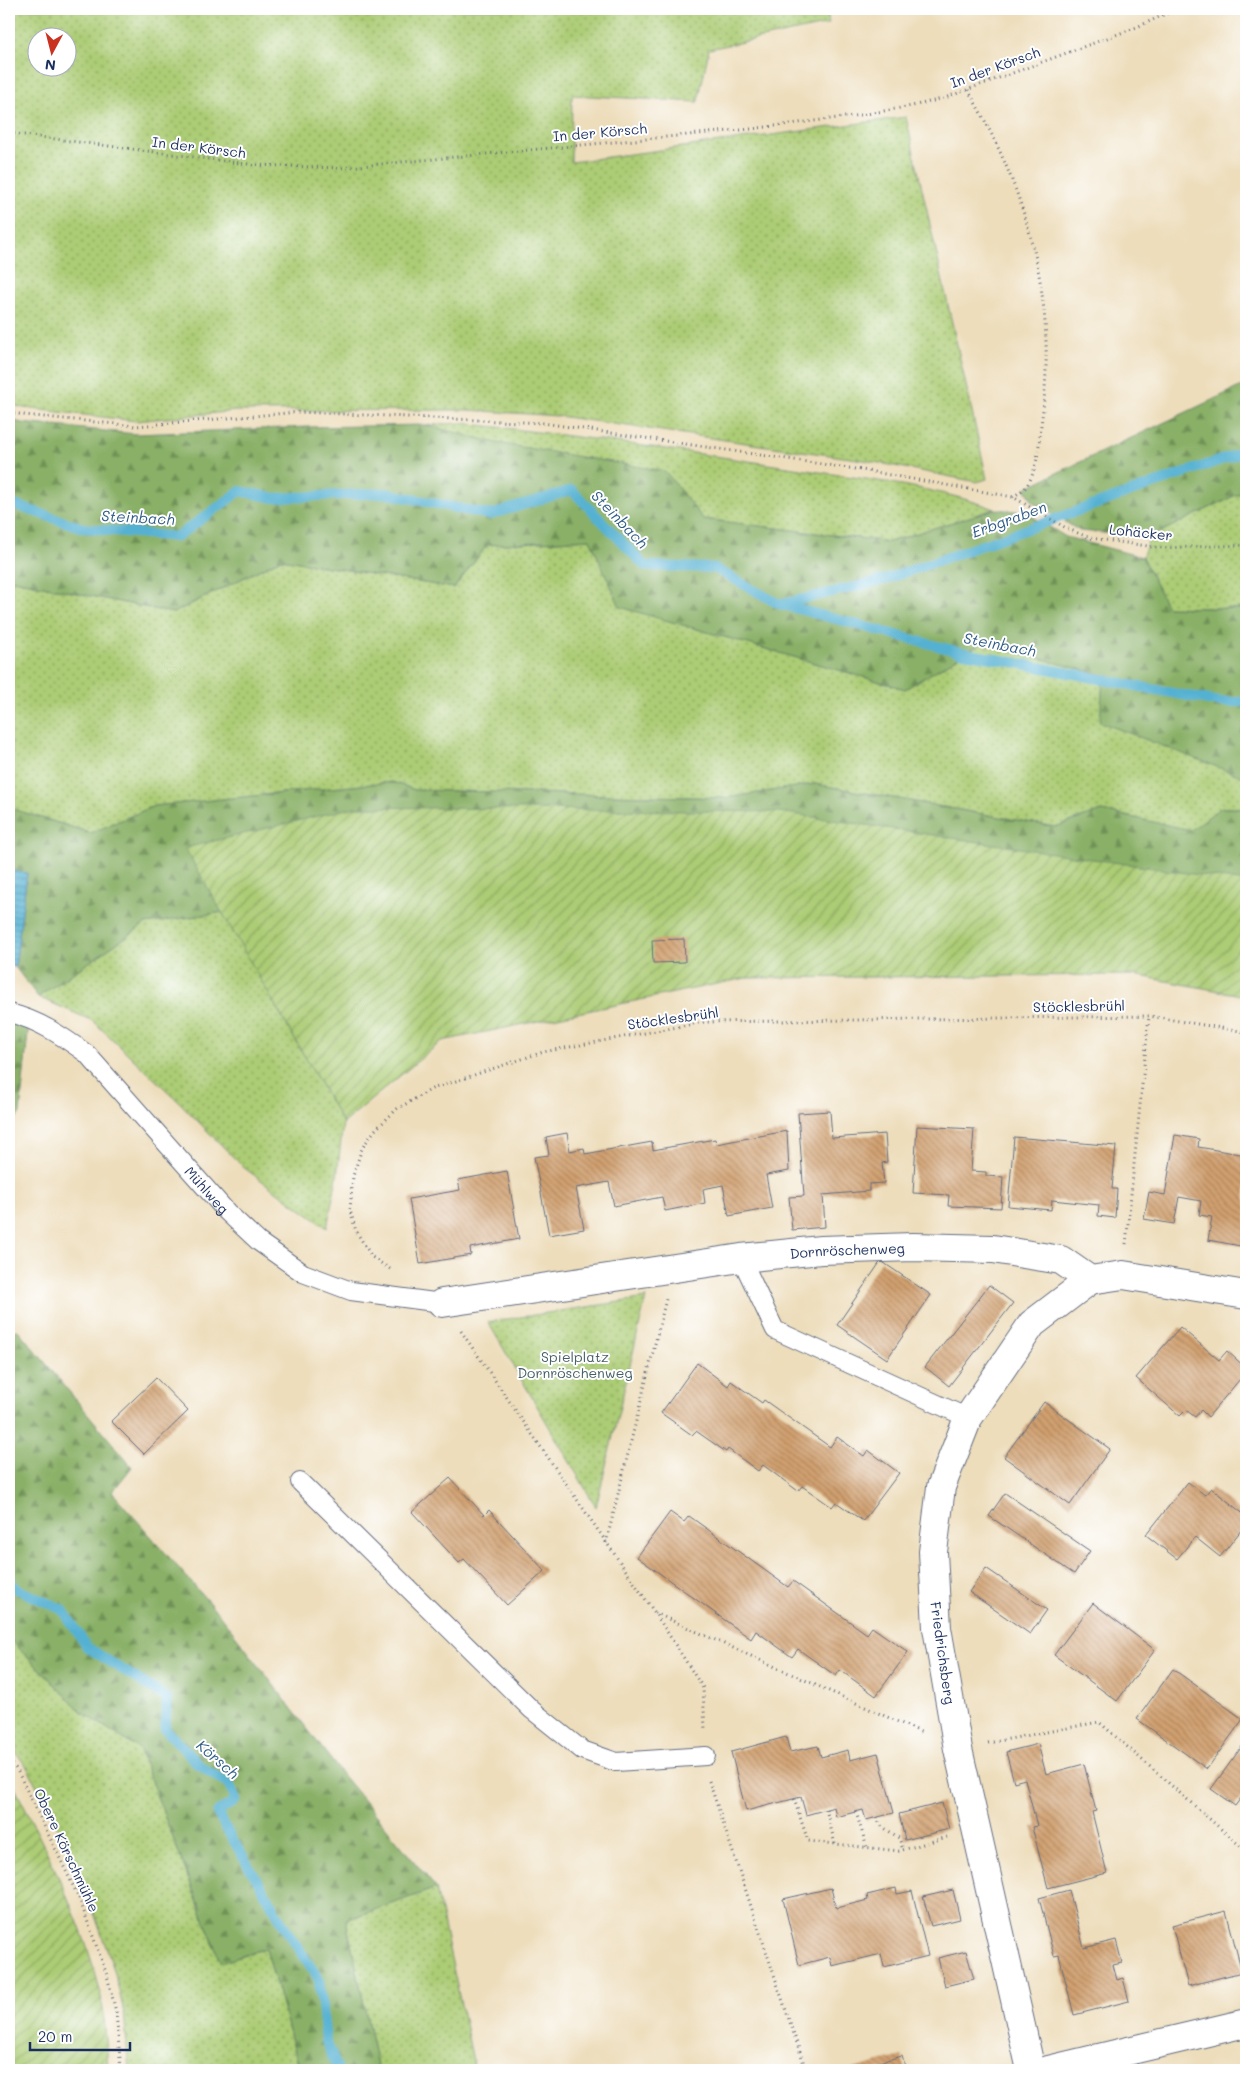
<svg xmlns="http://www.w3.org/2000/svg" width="1255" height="2079" font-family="Mali,sans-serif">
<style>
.grass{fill:url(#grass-dots);stroke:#647e69;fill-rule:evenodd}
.forest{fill:url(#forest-firs);stroke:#527062}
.garden{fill:url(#garden-furrows);stroke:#647e69}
.water{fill:url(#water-rules);stroke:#387098}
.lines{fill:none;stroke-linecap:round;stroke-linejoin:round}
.stream{stroke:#54b1d2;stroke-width:10}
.building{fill:url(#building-back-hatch)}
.service-casing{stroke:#646c7f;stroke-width:20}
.minor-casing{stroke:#646c7f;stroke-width:30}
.path{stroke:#646c7f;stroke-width:3;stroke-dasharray:1 4;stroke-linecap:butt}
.service{stroke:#fff;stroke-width:18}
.minor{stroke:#fff;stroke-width:28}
.labels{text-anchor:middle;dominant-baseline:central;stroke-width:4;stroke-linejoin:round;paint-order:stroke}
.street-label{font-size:14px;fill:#1b2f5e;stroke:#fff}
.park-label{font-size:14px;fill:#465e65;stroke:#fff}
.water-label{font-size:15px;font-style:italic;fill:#2f5c87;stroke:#fff}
</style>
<defs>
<pattern id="grass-dots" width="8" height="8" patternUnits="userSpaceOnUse" patternTransform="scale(1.25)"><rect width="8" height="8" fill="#accc74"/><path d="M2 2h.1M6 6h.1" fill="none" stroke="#8ba662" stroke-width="1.8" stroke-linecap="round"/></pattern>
<pattern id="forest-firs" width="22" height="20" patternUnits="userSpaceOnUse" patternTransform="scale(1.25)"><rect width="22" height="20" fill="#89b066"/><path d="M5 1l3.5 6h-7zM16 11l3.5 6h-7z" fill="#6f9057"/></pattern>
<pattern id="garden-furrows" width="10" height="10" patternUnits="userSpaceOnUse" patternTransform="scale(1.25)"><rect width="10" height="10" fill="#accc74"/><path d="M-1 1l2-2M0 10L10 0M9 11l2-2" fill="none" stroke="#8ba662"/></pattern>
<pattern id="water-rules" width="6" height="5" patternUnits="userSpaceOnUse" patternTransform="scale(1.25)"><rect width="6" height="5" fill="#54b1d2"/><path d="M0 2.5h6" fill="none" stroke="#4590ae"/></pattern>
<pattern id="building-back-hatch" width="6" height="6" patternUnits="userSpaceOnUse" patternTransform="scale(1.25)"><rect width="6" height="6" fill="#d1a06f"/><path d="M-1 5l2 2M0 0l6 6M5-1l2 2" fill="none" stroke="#a9835e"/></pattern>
</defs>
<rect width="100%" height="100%" fill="#fff"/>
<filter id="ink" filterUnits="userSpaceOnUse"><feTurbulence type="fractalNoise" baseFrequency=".02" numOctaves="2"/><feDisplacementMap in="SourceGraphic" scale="10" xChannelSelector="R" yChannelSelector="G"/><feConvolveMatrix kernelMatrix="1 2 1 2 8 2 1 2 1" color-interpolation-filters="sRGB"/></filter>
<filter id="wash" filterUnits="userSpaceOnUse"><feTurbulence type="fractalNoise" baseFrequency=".0096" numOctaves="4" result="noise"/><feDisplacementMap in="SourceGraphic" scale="20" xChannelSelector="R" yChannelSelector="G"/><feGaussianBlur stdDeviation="1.12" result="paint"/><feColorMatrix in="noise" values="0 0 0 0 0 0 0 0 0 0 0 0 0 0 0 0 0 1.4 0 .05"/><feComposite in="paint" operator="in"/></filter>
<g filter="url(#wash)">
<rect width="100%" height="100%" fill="#edddbb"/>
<!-- grass -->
<g class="grass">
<path d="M 9,9 L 827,9 L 829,24 L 709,49 L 698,102 L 572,95 L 571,162 L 906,117 L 987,479 L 977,482 L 864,460 L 558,416 L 467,410 L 236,411 L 136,421 L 24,408 L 9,404 ZM 38,38 L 68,38 L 68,68 L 38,68 Z"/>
<path d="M 462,423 C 577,436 692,452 807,470 C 869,480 936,487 995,509 L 889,542 L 703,519 L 685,498 L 426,425 Z"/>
<polygon points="1246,490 1246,609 1167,607 1142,557 1150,537"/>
<polygon points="590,539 621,607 905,689 982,643 1103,675 1241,776 1246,776 1246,808 1220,808 1192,831 1102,811 1055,827 815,784 726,798 415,790 392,782 154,806 91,833 9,808 9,579 173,613 281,559 454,588 487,545"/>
<polygon points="222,912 343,1123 337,1176 327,1228 243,1167 179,1102 93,1021 38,997 145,924"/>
<polygon points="646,1298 596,1507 488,1322"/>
<polygon points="9,1638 82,1712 139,1749 221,1963 266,1948 300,2070 129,2070 124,2012 114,1970 88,1896 68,1848 28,1769 9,1743"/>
<polygon points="436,1888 475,2070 378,2070 346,1920"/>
</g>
<!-- forest -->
<g class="forest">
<polygon points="1246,384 1246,490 1150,537 1080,531 1034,503 1025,488"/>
<polygon points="9,420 23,423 136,434 307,427 426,425 497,443 665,471 703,519 889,542 995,509 1025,512 1066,537 1142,557 1167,607 1246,609 1246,776 1241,776 1100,722 1103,675 982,643 905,689 620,607 590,539 487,545 454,588 281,559 173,613 9,579"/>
<polygon points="392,782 415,790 726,798 815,784 1055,827 1102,811 1191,830 1220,808 1246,808 1246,937 290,902 145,924 38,997 15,967 27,874 9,871 9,808 91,833 154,806"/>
<polygon points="9,1019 29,1023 20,1113 9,1129"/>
<polygon points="18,1330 132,1467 112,1492 219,1614 345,1778 436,1888 346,1920 378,2070 300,2070 266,1948 221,1963 139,1749 82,1712 9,1638 9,1331"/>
</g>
<!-- garden -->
<g class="garden">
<polygon points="355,807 779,812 1246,882 1246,996 1134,975 746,978 442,1041 343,1123 185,848"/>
<path d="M 9,1776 C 42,1842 77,1908 97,1979 C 105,2008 106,2040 108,2070 L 9,2070 Z"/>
</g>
<!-- water -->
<polygon class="water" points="9,871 27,873 15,967 9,966"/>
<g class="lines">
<!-- stream -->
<g class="stream">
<polyline points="9,503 83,528 177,537 240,491 274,498 385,493 490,515 572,490 645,566 714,568 779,604 960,652 1219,702 1246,702"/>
<polyline points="782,604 884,580 1246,451"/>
<polyline points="9,1579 17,1589 63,1610 87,1647 167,1698 165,1729 198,1764 230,1786 236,1800 217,1813 291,1937 319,1979 326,2041 338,2070"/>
</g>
</g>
<g id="blocks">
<!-- building -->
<g class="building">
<polygon points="684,939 685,962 653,963 652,940"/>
<polygon points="830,1111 832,1138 885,1134 887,1162 882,1163 884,1183 869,1184 869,1191 823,1195 825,1227 792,1230 789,1197 804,1196 798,1113"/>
<polygon points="917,1126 974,1129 971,1171 986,1172 986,1176 1003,1177 1001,1208 948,1206 949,1195 913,1193"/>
<polygon points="787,1131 789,1171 766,1175 772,1208 729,1216 723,1185 703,1189 705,1203 665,1211 662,1197 614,1206 609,1182 576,1188 584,1229 549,1235 534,1157 549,1155 546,1137 567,1133 570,1151 584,1148 585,1154 652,1142 653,1150 715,1139 716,1144"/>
<polygon points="1175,1135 1199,1139 1198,1147 1246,1155 1246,1247 1208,1240 1212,1217 1199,1215 1201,1201 1179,1197 1174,1224 1144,1219 1149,1192 1165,1195"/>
<polygon points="1014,1137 1116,1146 1112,1189 1117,1189 1115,1218 1098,1216 1099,1205 1052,1200 1051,1210 1008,1206"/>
<polygon points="507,1171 519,1239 470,1248 471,1255 420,1264 409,1199 460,1190 458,1180"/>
<polygon points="881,1261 931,1295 887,1359 837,1325"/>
<polygon points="989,1285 1013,1303 949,1386 925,1367"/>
<polygon points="1180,1327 1219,1360 1227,1351 1246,1368 1246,1372 1208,1417 1201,1410 1195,1417 1186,1410 1180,1416 1136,1378"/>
<polygon points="697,1363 728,1386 731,1381 762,1403 764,1400 830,1447 837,1437 864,1456 868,1450 899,1473 863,1521 836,1502 832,1507 802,1486 798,1491 763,1465 758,1471 728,1449 726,1452 696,1431 692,1435 661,1413"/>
<polygon points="156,1378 188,1411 144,1454 111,1421"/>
<polygon points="1044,1402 1110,1449 1070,1505 1004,1457"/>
<polygon points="450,1478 484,1515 489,1510 545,1571 507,1605 464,1559 459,1563 412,1512"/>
<polygon points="1188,1482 1205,1495 1211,1488 1246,1516 1246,1524 1220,1557 1195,1537 1177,1559 1146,1535"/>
<polygon points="1005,1493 1090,1551 1074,1574 989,1516"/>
<polygon points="670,1512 684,1522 689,1516 788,1587 793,1581 867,1634 872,1627 908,1652 876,1696 840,1670 836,1676 798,1649 792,1657 756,1631 751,1639 637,1557"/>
<polygon points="986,1568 1047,1610 1030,1634 969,1592"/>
<polygon points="1093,1603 1155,1650 1117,1701 1054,1655"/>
<polygon points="1173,1669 1243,1719 1207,1769 1137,1719"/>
<polygon points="786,1737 790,1752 818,1746 821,1757 848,1750 850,1760 878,1753 894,1813 866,1820 863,1810 836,1817 834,1807 806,1815 801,1797 746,1811 731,1752"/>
<polygon points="1246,1741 1246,1791 1235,1806 1211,1789"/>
<polygon points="1038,1744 1046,1774 1084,1764 1096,1811 1092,1812 1107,1873 1048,1888 1032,1827 1037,1826 1025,1779 1014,1782 1006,1752"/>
<polygon points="942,1803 949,1829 905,1840 899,1814"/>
<polygon points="831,1888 836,1908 868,1900 867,1895 896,1888 897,1894 912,1891 928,1956 884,1967 881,1954 832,1966 830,1957 799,1965 783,1899"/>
<polygon points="953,1890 960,1919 931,1926 923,1897"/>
<polygon points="1069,1890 1084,1948 1116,1940 1122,1963 1113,1965 1117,1980 1123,1978 1129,2001 1074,2015 1059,1955 1054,1956 1039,1898"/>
<polygon points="1226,1911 1242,1972 1188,1986 1172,1925"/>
<polygon points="966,1951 974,1979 945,1986 938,1958"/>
<polygon points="902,2056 906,2070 849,2070"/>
</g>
</g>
</g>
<g filter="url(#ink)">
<use href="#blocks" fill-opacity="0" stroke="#646c7f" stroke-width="1"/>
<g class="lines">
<defs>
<g id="service">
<path id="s1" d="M 9,1013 C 39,1020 62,1036 87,1054 L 227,1212 L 259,1242 L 303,1273 L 351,1291 L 442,1303"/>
<polyline points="741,1258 775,1330 968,1418"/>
<polyline points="300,1482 532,1710 582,1750 616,1762 706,1756"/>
</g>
<g id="minor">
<path id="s2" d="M 442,1303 L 741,1258 L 821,1250 L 913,1247 L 993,1249 L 1061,1260 L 1090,1280 L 1123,1275 L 1246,1295"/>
<polyline points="1031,2070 958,1749 937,1628 933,1552 941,1487 968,1418 1032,1324 1090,1280"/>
<polyline points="1048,2070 1246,2023"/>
</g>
</defs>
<!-- service casing -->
<use href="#service" class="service-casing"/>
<!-- minor casing -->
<use href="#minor" class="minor-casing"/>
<!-- path -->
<g class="path">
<path d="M 968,90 C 1029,195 1059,303 1041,425 C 1039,444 1038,472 1025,488 C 1022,491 1017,494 1013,497"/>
<polyline points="9,133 255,165 339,168 751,129 861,115 912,106 942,99 1137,27 1177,9"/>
<polyline points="9,412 24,415 136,426 299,412 543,423 862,470 1013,497 1066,528 1090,538 1162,548 1246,545"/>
<polyline points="1126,1244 1149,1016"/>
<polyline points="390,1269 372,1257 356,1231 350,1210 353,1176 362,1148 375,1130 397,1109 432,1089 543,1052 704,1022 1149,1016 1246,1032"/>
<polyline points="461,1331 655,1613 703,1688 705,1730"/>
<polyline points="606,1543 666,1299"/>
<polyline points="655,1613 923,1733"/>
<polyline points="988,1743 1099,1722 1246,1851"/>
<polyline points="9,1760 17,1770 79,1898 107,1975 116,2012 121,2070"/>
<polyline points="709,1781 806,2070"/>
<polyline points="794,1799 808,1841 899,1851 947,1837"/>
<polyline points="826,1809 835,1844"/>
<polyline points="856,1812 867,1848"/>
<polyline points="877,1817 880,1825 899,1838 903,1850"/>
</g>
<!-- service -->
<use href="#service" class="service"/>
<!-- minor -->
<use href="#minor" class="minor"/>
</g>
</g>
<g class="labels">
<!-- street labels -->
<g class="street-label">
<text transform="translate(995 67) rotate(-20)">In der Körsch</text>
<text transform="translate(600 132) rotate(-5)">In der Körsch</text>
<text transform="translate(199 147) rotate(7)">In der Körsch</text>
<text transform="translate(1141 532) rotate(6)">Lohäcker</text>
<text transform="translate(1079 1006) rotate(-1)">Stöcklesbrühl</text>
<text transform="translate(673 1018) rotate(-8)">Stöcklesbrühl</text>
<text stroke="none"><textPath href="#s1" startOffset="270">Mühlweg</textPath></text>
<text stroke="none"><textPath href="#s2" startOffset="409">Dornröschenweg</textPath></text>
<text transform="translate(943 1653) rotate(82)">Friedrichsberg</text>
<text transform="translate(67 1850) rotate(65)">Obere Körschmühle</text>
</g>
<!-- park labels -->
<g class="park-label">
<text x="575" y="1356">Spielplatz<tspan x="575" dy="16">Dornröschenweg</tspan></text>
</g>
<!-- water labels -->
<g class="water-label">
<text transform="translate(138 517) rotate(3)">Steinbach</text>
<text transform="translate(620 519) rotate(46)">Steinbach</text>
<text transform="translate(1009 519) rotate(-20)">Erbgraben</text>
<text transform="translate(1000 644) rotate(11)">Steinbach</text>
<text transform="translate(218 1759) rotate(41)">Körsch</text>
</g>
</g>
<!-- margin -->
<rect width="1255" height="2079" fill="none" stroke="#fff" stroke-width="30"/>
<!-- north arrow -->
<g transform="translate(52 52) rotate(187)"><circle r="24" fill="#ffffff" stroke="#a4acbf"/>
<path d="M0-4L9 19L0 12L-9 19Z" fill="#c8321e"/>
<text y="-8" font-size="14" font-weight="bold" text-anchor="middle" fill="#1b2f5e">N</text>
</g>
<!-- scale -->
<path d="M30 2042v8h100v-8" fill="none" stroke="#1b2f5e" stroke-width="2.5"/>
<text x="38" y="2042" font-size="15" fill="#1b2f5e" stroke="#ffffff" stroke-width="4" paint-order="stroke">20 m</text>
</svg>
